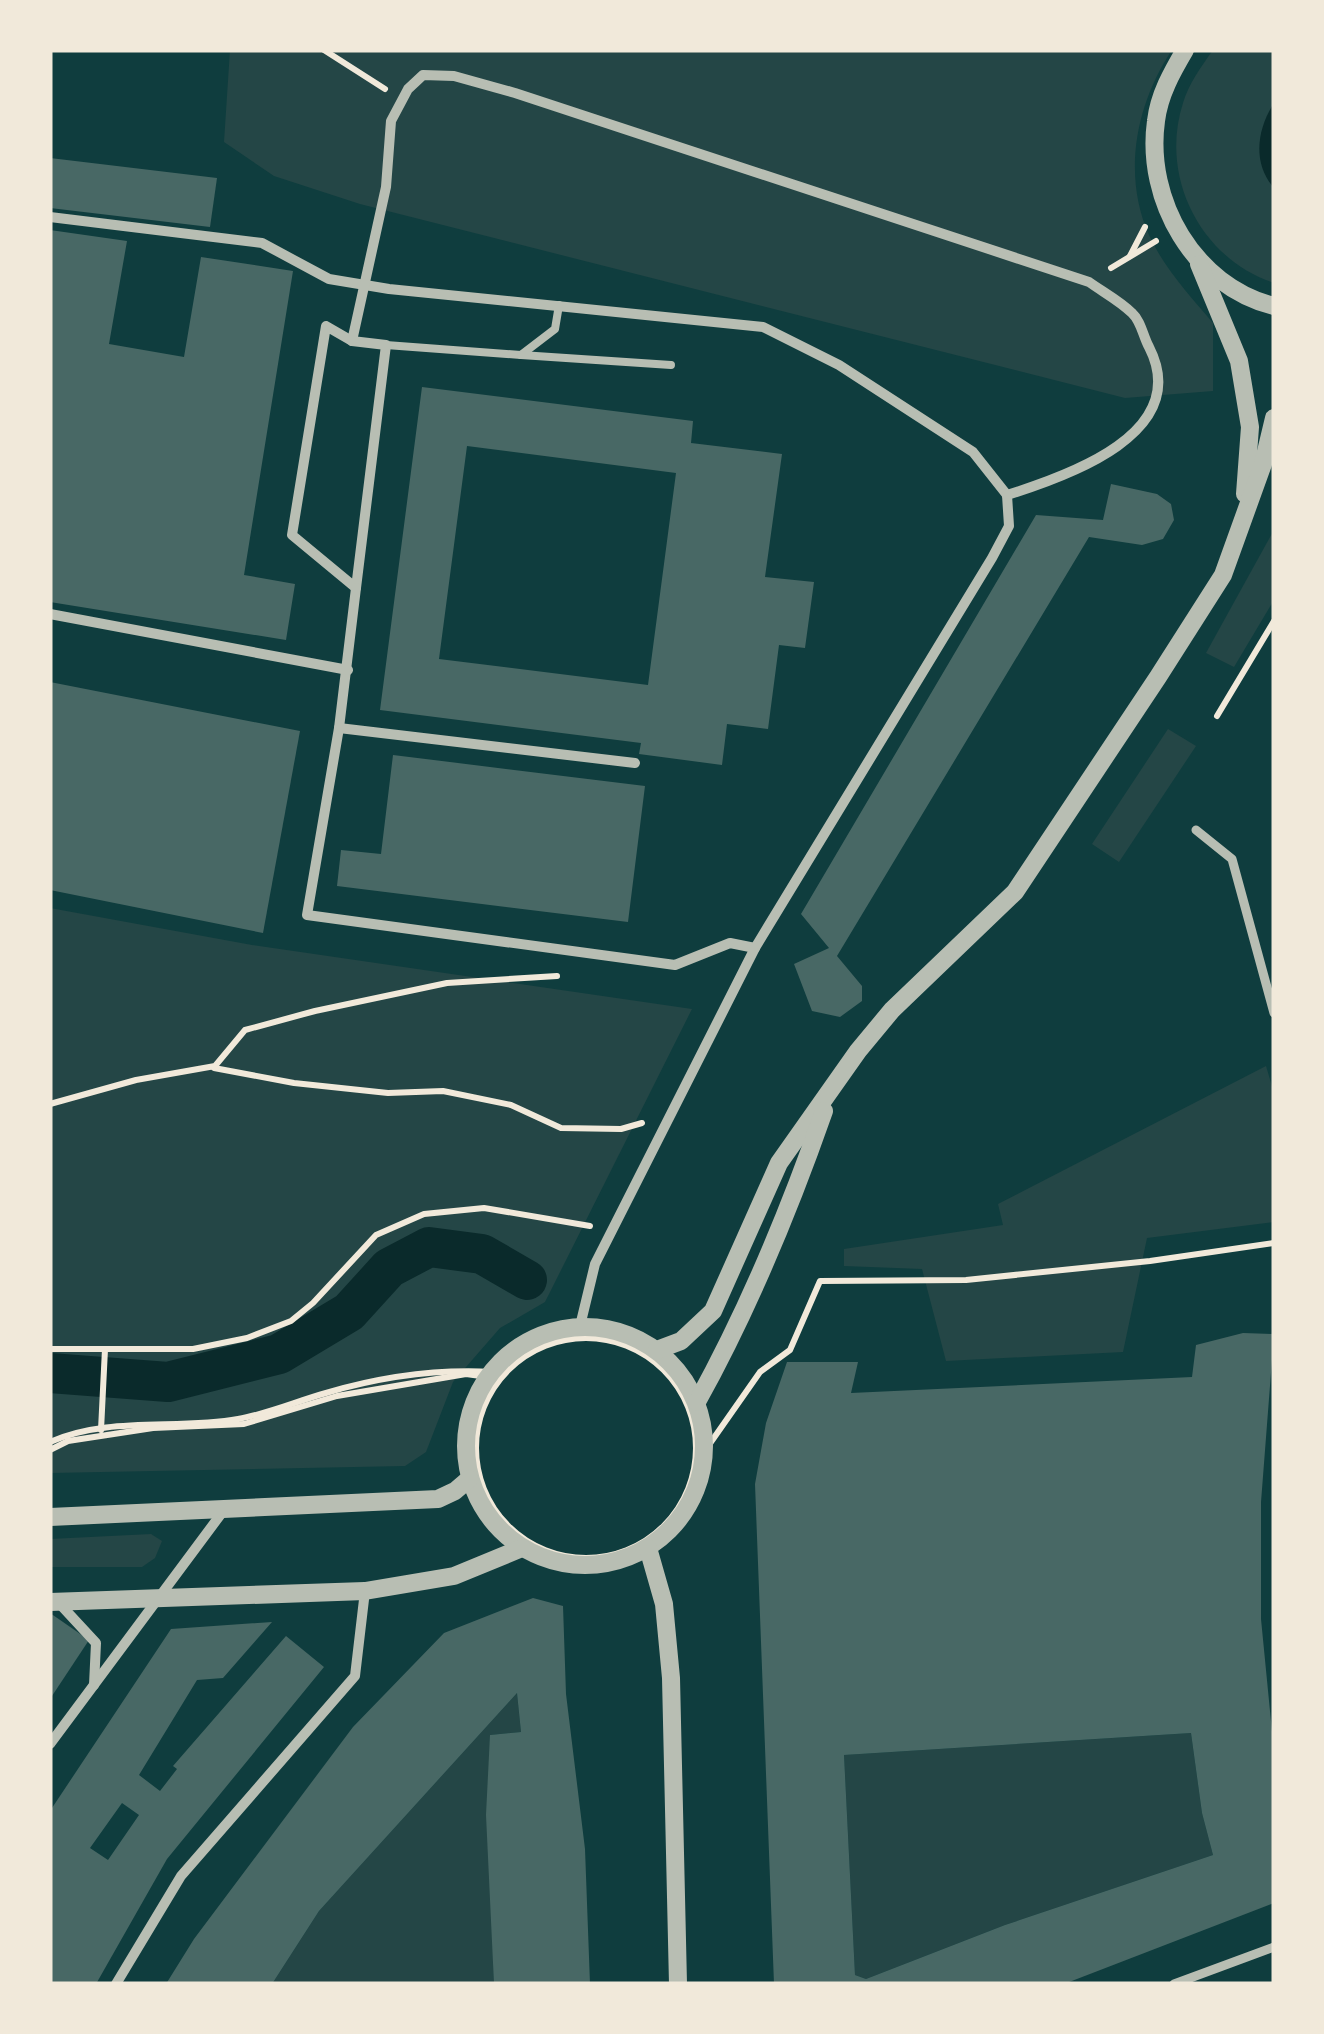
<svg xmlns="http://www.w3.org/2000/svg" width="1324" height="2034" font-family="'PT Sans',sans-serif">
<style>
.green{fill:#244646}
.water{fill:#0a2a2b}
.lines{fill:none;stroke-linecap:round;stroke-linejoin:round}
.canal{stroke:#0a2a2b;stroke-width:40}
.building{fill:#486865;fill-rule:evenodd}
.path{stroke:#f1e9da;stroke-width:6}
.service{stroke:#b8beb3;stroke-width:8}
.pedestrian{stroke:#b8beb3;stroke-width:9}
.minor{stroke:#b8beb3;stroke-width:10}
.tertiary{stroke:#b8beb3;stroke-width:18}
</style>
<rect width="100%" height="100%" fill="#0f3d3e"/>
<!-- green -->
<g class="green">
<path d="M 230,50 L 1172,50 C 1136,104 1122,174 1149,235 C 1164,268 1190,296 1213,323 L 1213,391 L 1125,398 L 360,204 L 274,176 L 224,142 Z"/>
<path d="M 1213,50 L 1274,50 L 1274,283 C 1201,259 1159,177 1183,103 C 1189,83 1201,67 1213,50 Z"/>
<polygon points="1274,530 1274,600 1234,667 1206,653"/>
<polygon points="1168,729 1196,746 1119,862 1092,844"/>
<polygon points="50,908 252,945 692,1009 545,1302 500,1328 453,1382 426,1452 405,1466 50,1473"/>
<polygon points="1266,1066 1274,1093 1274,1222 1147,1238 1123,1352 946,1361 922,1269 844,1266 844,1249 1003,1225 998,1204"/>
<polygon points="151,1534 162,1541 155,1558 142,1567 50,1567 50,1539"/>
<polygon points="517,1693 521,1732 490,1735 494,1984 272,1984 319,1911"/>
<polygon points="1191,1733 1202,1813 1213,1855 1005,1925 866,1979 855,1975 844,1755"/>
</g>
<!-- water -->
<path class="water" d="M 1274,103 L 1274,188 C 1252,163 1257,129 1274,103 Z"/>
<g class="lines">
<!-- canal -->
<polyline class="canal" points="50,1373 168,1382 279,1354 349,1312 389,1268 429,1247 482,1254 527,1280"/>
</g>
<!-- building -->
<g class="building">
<polygon points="50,158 217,178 210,227 50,208"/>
<polygon points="50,230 127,241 109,344 184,357 201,257 293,271 244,575 295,584 286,640 50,602"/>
<path d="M 422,387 L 693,421 L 691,443 L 782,454 L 765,577 L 814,582 L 805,648 L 779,645 L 768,729 L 727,724 L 722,765 L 639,754 L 641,743 L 380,710 ZM 467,446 L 676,473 L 648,685 L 439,659 Z"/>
<polygon points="1111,484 1157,494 1171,504 1174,520 1163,539 1142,545 1089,537 837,956 862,986 862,1001 840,1017 812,1011 794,964 829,948 801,914 1036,515 1103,520"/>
<polygon points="50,682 300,731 263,933 50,890"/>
<polygon points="393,755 645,786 628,922 337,886 341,850 381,854"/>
<path d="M 1243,1333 L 1274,1334 L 1261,1502 L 1261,1619 L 1274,1752 L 1274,1903 L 1064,1984 L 774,1984 L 755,1484 L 766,1423 L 787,1362 L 858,1362 L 851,1393 L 1192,1377 L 1196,1345 ZM 1191,1733 L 1202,1813 L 1213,1855 L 1005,1925 L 866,1979 L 855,1975 L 844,1755 Z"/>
<polygon points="533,1598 563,1606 566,1694 585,1849 590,1984 494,1984 486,1815 490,1735 521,1732 517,1693 319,1911 272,1984 166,1984 194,1939 353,1727 444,1633"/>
<polygon points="50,1613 89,1640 50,1699"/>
<path d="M 272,1622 L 223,1678 L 197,1680 L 139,1775 L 160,1791 L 177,1769 L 173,1766 L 286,1636 L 324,1667 L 167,1859 L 96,1984 L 50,1984 L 50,1811 L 171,1629 ZM 122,1803 L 139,1815 L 108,1860 L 90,1848 Z"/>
</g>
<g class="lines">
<!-- path -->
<g class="path">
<polyline points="324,50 385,89"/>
<polyline points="1130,256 1145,227"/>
<polyline points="1111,268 1156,241"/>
<polyline points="1217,716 1274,621"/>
<polyline points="214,1068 294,1083 388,1093 443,1091 511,1105 561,1128 621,1129 642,1123"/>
<polyline points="50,1104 136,1080 215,1066 245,1030 315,1011 447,983 557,976"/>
<circle cx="586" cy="1448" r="110"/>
<polyline points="50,1349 193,1349 247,1338 291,1321 313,1303 376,1235 424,1214 484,1208 590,1226"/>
<polyline points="101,1430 105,1349"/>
<path d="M 50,1442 C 108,1416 177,1430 238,1419 C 268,1414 297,1401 326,1393 C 380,1377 436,1369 492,1372"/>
<polyline points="50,1450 68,1441 153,1428 244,1424 337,1396 466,1374 488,1377 497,1382"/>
<polyline points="697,1462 760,1372 790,1350 820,1281 966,1280 1150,1261 1274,1243"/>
</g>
<!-- service -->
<g class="service">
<polyline points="386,345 521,355 555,329 559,305"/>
<polyline points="521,355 671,365"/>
</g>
<!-- pedestrian -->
<g class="pedestrian">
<polyline points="1196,830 1232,859 1274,1013"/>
<polyline points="1174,1984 1274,1947"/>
</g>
<!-- minor -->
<g class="minor">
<polyline points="50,217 262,243 329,279 389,289 763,327 839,365 973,452 1007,495"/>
<polygon points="326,326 352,341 386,345 356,588 292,535"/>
<path d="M 352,341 L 386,187 L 391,121 L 408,89 L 423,75 L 454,76 L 515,93 L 1089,282 C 1103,292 1120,301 1132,313 C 1141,321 1143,336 1149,347 C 1193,433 1068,476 1007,495"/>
<polyline points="356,588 339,728 307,915 675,965 730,943 755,948"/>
<polyline points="50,614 348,670"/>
<polyline points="339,728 635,763"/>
<polyline points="580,1326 595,1264 755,948 992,558 1009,526 1007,495"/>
<polyline points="58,1602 96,1643 94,1685"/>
<polyline points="50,1744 224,1510"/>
<polyline points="116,1984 181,1876 355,1676 365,1591"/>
</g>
<!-- tertiary -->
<g class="tertiary">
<path d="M 1185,50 C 1172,72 1159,95 1156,121 C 1145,200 1194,286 1274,306"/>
<polyline points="1199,264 1239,361 1250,427 1245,494"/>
<circle cx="585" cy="1446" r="119"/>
<polyline points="657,1350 681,1341 713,1311 779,1163 858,1051 892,1010 1015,892 1158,677 1223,575 1263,464 1274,418"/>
<path d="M 697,1402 C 748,1310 789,1211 824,1111"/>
<polyline points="50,1517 438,1499 455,1491 469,1479"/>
<polyline points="648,1548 664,1604 671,1678 678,1984"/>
<polyline points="50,1602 365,1591 454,1576 522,1548"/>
</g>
</g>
<!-- border -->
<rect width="1324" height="2034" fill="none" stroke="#f1e9da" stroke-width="105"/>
</svg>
